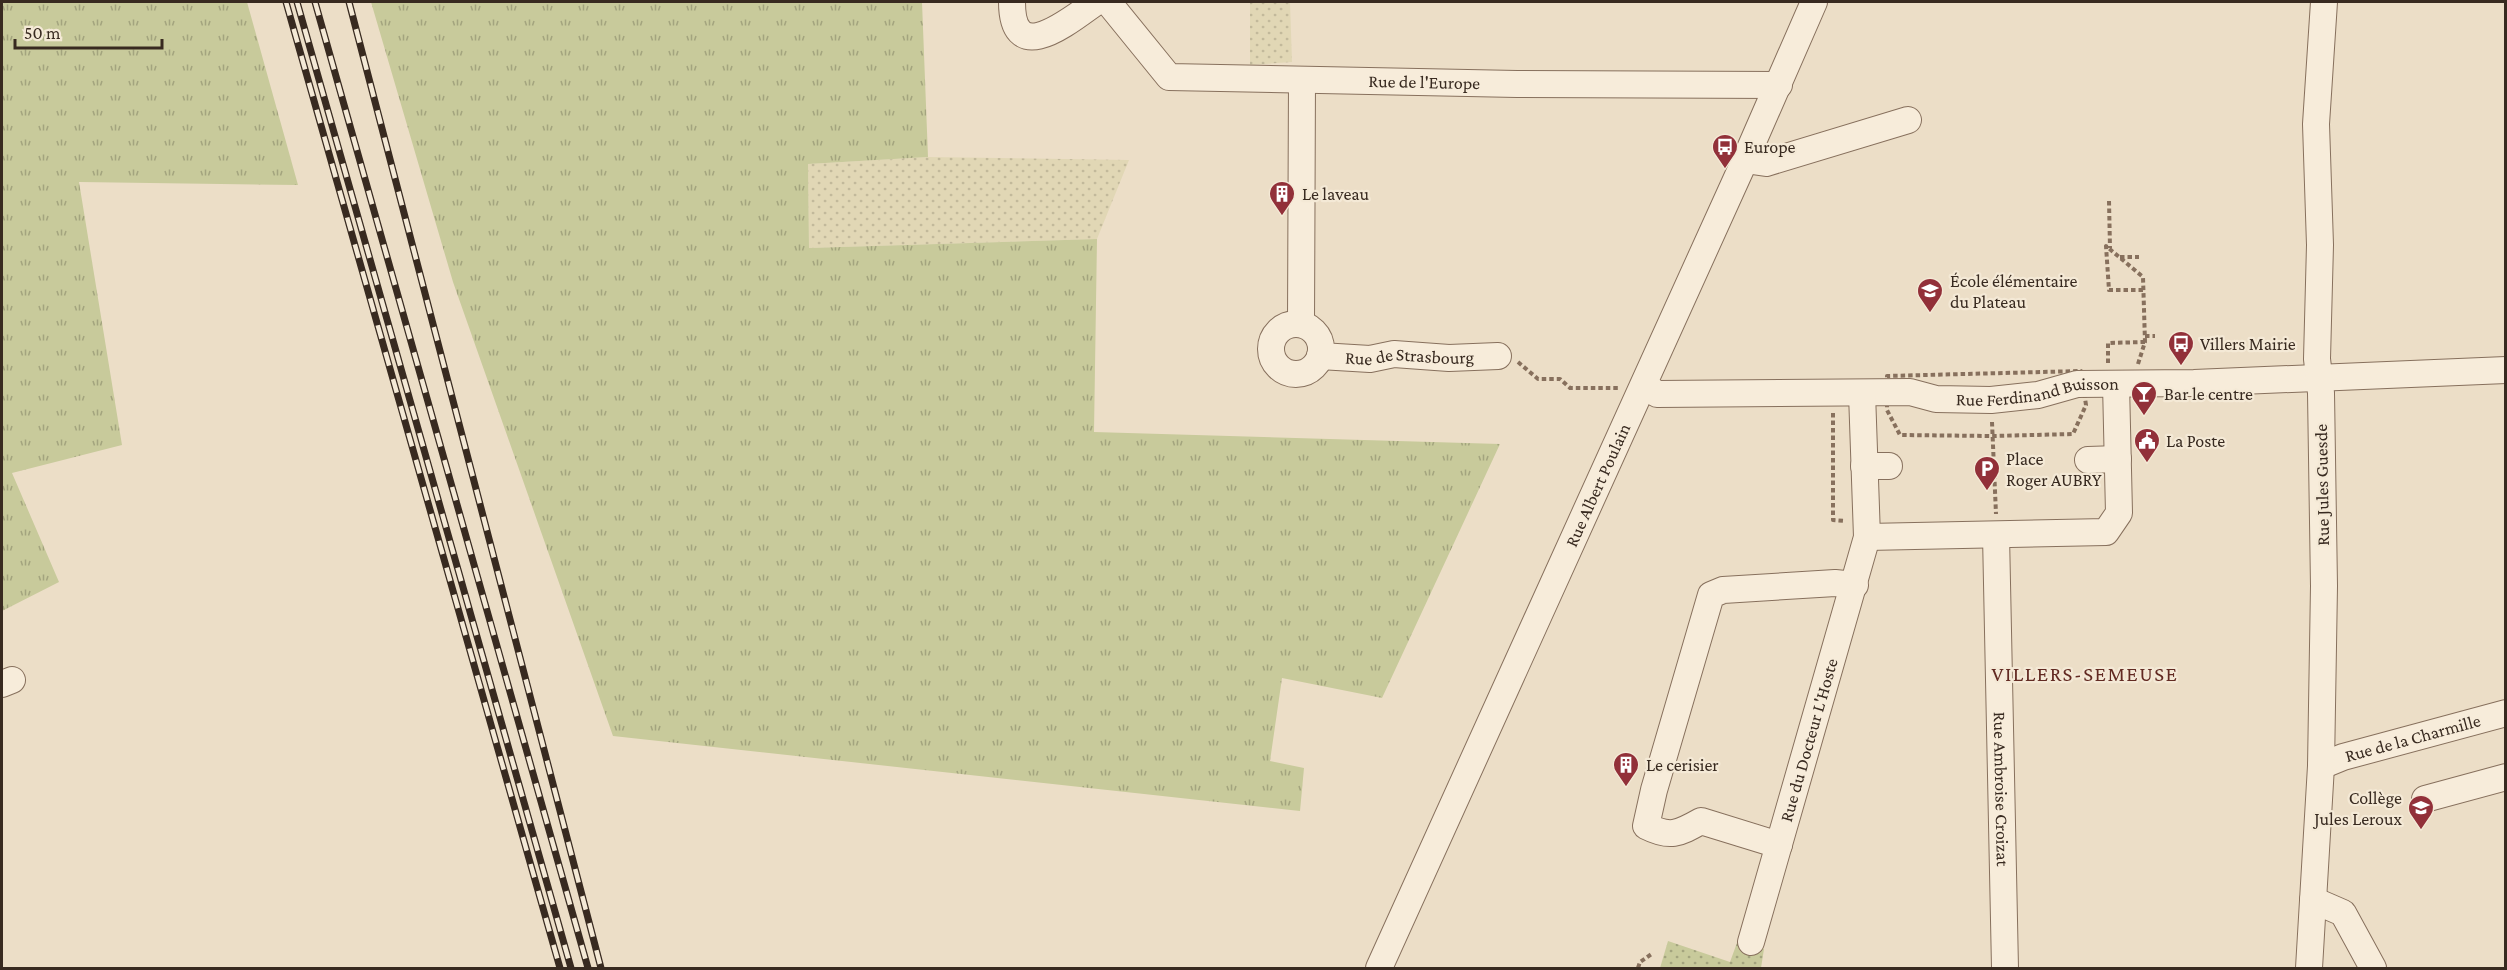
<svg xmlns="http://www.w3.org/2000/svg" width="2507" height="970" font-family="'Crimson Pro',serif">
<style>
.farmland{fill:url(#farmland-dots)}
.grass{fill:url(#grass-tufts)}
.park{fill:url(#park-dots)}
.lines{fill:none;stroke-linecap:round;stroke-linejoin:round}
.minor-casing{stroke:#87705d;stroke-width:28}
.path{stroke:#87705d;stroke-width:4;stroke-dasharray:4.5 3;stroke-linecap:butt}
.minor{stroke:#f7ecda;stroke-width:26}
.rail-casing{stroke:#382a20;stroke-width:7}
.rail{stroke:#f4e9d6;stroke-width:4.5;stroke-dasharray:14;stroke-linecap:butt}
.labels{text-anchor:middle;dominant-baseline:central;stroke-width:4.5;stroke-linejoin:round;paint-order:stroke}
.street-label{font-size:18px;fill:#382a20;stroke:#f4e9d6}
.poi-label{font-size:18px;fill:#382a20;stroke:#f4e9d6;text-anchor:start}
.quarter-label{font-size:21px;letter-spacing:1.5px;fill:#622a22;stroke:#f4e9d6}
</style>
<defs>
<pattern id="farmland-dots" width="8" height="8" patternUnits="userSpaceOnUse" patternTransform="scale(1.5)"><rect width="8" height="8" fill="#e1d7b5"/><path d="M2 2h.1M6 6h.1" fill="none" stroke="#c2b99b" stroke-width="1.8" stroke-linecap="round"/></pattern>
<pattern id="grass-tufts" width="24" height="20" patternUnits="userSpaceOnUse" patternTransform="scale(1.5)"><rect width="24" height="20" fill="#c8ca9b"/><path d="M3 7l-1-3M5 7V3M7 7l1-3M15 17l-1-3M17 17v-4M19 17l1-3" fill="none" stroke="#a3a47e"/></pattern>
<pattern id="park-dots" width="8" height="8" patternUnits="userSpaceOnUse" patternTransform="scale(1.5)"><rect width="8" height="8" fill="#c8ca9b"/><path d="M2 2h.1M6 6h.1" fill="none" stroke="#a3a47e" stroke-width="1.8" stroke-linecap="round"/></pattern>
</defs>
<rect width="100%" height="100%" fill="#ecdec7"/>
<!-- farmland -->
<g class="farmland">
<polygon points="1250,2 1290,2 1292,62 1250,65"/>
<polygon points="928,157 1129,160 1097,239 809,248 808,164"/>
</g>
<!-- grass -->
<g class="grass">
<polygon points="2,2 247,2 298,185 79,182 122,445 12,473 59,582 2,611"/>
<polygon points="371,2 922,2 928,157 808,164 809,248 1097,239 1094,432 1500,444 1382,698 1282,678 1270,761 1304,768 1300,811 613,736 453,282"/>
</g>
<!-- park -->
<polygon class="park" points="1738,940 1764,949 1761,968 1660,968 1668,941 1730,962"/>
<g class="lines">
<defs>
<g id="minor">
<path d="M 1012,2 C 1012,69 1069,21 1096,2"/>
<path id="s1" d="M 1108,2 L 1169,77 L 1517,84 L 1779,85"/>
<polyline points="1745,160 1766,163 1908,120"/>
<polyline points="1301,324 1302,80"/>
<circle cx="1296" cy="349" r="25"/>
<path id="s2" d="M 1320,356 L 1370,359 L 1394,354 L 1449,358 L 1498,356"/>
<path id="s3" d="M 1644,385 L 1657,394 L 1910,392 L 1936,399 L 1991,400 L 2038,395 L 2077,384 L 2194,383 L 2506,370"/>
<polyline points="2088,460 2118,459"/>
<polyline points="1864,466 1889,466"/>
<path id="s4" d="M 1996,535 L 2005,968"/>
<polyline points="1867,537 2106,532 2119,513 2116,384"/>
<polyline points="2,684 12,680"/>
<path id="s5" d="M 2321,766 L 2343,757 L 2506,713"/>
<polyline points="2425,799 2506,777"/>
<path d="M 1779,845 L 1701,821 C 1678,834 1670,838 1646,826 L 1654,790 L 1711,595 L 1723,590 L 1835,583 L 1855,585"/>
<polyline points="2313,900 2343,913 2373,968"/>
<path id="s6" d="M 1751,942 L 1867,537 L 1862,393"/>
<path id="s7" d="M 1379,968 L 1745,160 L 1814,2"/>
<polyline points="2309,968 2321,766 2324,586 2321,393 2317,359 2320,245 2316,124 2324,2"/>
</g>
</defs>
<!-- minor casing -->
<use href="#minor" class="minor-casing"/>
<!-- path -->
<g class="path">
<polyline points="2109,201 2110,248"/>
<polyline points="2120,257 2139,257"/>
<polyline points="2145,336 2155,336"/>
<polyline points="1518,362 1538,379 1560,379 1570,388 1618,388"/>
<polyline points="2108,363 2108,343 2145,342"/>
<polyline points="2138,364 2145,342 2143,277 2106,246 2109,290 2144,290"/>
<polygon points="2081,371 2086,405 2073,434 1992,436 1900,435 1887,410 1887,376"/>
<polyline points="1833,413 1833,520 1845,521"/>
<polyline points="1992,422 1996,514"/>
<polyline points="1638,968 1640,962 1653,953"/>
</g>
<!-- minor -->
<use href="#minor" class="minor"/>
<defs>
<g id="rail">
<polyline points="286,2 560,968"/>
<polyline points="297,2 571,968"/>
<polyline points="315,2 588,968"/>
<polyline points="349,2 601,968"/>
</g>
</defs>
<!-- rail casing -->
<use href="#rail" class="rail-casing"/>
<!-- rail -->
<use href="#rail" class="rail"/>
</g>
<!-- icons -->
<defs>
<symbol id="bus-pin" viewBox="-11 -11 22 30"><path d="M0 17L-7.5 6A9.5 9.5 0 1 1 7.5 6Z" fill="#923039" stroke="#f4e9d6"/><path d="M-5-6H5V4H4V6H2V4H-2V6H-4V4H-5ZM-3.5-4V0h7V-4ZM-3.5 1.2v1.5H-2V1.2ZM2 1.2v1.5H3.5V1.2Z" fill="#fff"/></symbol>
<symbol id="building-pin" viewBox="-11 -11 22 30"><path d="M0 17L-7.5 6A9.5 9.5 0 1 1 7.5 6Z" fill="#923039" stroke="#f4e9d6"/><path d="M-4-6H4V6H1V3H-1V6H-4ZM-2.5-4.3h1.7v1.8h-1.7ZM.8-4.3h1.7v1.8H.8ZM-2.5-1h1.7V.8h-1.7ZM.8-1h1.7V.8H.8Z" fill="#fff"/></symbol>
<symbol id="school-pin" viewBox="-11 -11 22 30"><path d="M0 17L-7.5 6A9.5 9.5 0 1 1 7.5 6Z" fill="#923039" stroke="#f4e9d6"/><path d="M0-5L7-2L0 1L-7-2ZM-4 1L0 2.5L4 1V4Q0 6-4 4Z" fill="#fff"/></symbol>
<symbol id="bar-pin" viewBox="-11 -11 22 30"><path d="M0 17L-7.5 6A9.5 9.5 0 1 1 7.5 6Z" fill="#923039" stroke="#f4e9d6"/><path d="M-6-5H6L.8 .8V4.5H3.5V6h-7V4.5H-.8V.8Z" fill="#fff"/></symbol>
<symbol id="civic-pin" viewBox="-11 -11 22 30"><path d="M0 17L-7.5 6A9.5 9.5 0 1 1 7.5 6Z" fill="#923039" stroke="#f4e9d6"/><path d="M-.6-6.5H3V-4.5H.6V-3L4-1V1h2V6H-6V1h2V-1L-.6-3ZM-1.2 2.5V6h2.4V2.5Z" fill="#fff"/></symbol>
<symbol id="parking-pin" viewBox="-11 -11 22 30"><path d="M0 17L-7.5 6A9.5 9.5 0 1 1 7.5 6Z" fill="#923039" stroke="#f4e9d6"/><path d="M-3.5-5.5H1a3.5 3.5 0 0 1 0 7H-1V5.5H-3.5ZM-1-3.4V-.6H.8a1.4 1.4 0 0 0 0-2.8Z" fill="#fff"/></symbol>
</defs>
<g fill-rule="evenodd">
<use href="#bus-pin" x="1710" y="132" width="30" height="40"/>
<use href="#building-pin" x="1267" y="179" width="30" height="40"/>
<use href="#school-pin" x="1915" y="276" width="30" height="40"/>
<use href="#bus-pin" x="2166" y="329" width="30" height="40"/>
<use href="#bar-pin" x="2129" y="379" width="30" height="40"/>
<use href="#civic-pin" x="2132" y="426" width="30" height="40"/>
<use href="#parking-pin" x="1972" y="454" width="30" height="40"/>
<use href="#building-pin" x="1611" y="750" width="30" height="40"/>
<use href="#school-pin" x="2406" y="793" width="30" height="40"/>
</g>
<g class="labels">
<!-- street labels -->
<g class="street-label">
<text stroke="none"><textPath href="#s1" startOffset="352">Rue de l'Europe</textPath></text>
<text stroke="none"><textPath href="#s2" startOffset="90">Rue de Strasbourg</textPath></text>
<text stroke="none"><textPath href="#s3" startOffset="398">Rue Ferdinand Buisson</textPath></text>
<text transform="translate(2322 485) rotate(-91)">Rue Jules Guesde</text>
<text stroke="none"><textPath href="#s7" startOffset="530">Rue Albert Poulain</textPath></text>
<text stroke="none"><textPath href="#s5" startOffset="96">Rue de la Charmille</textPath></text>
<text stroke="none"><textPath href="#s6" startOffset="210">Rue du Docteur L'Hoste</textPath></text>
<text stroke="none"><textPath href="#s4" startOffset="254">Rue Ambroise Croizat</textPath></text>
</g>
<!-- poi labels -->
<g class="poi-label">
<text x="1744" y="147">Europe</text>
<text x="1302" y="194">Le laveau</text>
<text x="1950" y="281">École élémentaire<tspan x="1950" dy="21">du Plateau</tspan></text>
<text x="2200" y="344">Villers Mairie</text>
<text x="2164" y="394">Bar le centre</text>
<text x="2166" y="441">La Poste</text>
<text x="2006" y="459">Place<tspan x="2006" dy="21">Roger AUBRY</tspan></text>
<text x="1646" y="765">Le cerisier</text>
<text x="2402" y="798" text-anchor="end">Collège<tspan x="2402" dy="21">Jules Leroux</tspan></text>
</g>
<!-- quarter labels -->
<g class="quarter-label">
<text x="2085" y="674">VILLERS-SEMEUSE</text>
</g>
</g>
<!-- border -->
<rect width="2507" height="970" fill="none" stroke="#382a20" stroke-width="6"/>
<!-- scale -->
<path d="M15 39v9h147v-9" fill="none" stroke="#382a20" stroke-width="3"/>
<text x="24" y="39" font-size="18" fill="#382a20" stroke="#f4e9d6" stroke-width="4.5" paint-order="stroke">50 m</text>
</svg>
